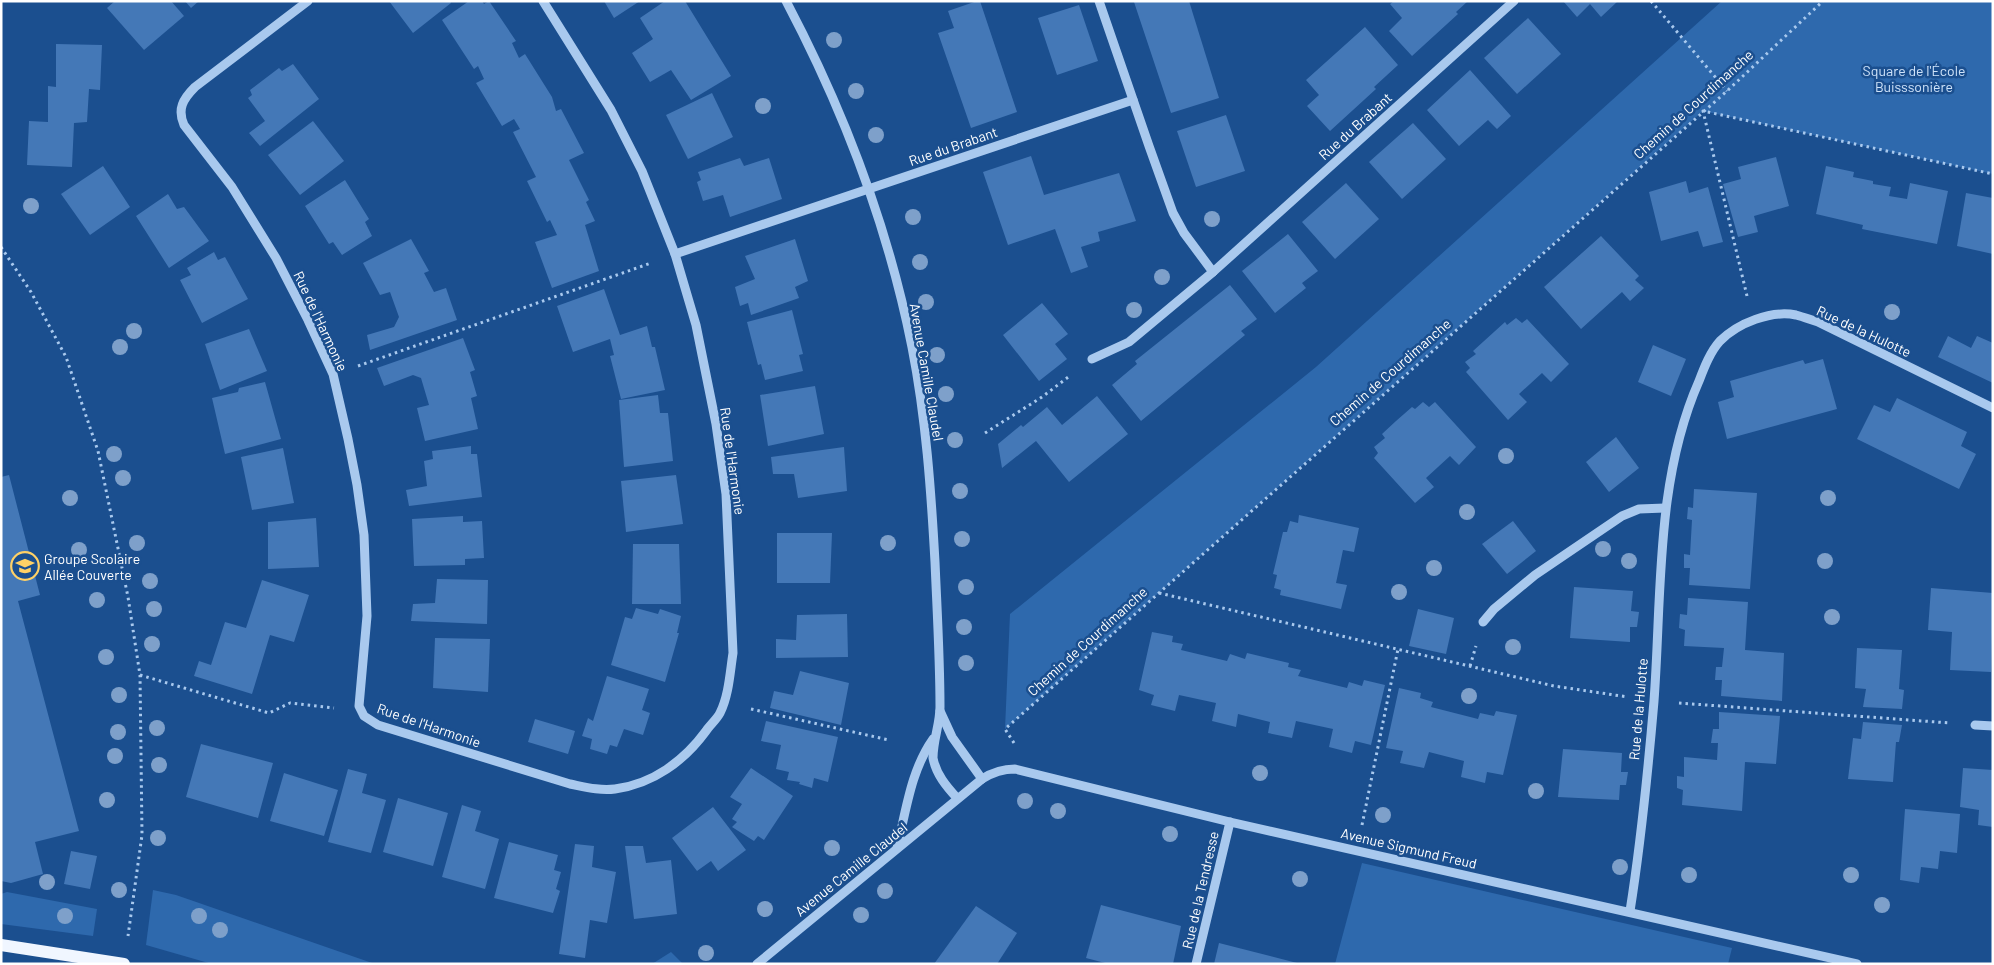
<svg xmlns="http://www.w3.org/2000/svg" width="1994" height="965" font-family="Barlow,sans-serif">
<style>
.green{fill:#2e69ad}
.building{fill:#4478b7}
.lines{fill:none;stroke-linecap:round;stroke-linejoin:round}
.path{stroke:#a9c9ee;stroke-width:3;stroke-dasharray:2.5 4;stroke-linecap:butt}
.minor{stroke:#a9c9ee;stroke-width:9}
.major{stroke:#f0f6ff;stroke-width:12}
.tree{fill:#7ea0ca}
.labels{text-anchor:middle;dominant-baseline:central;stroke-width:5;stroke-linejoin:round;paint-order:stroke}
.park-label{font-size:14px;fill:#cfe3fa;stroke:#1b4f8f}
.street-label{font-size:14px;fill:#fff;stroke:#1b4f8f}
.poi-label{font-size:14px;fill:#fff;stroke:#1b4f8f;text-anchor:start}
</style>
<rect width="100%" height="100%" fill="#1b4f8f"/>
<!-- green -->
<g class="green">
<polygon points="1722,1 1993,1 1993,174 1703,111 1005,729 1010,614 1316,367"/>
<polygon points="1362,863 1732,948 1728,964 1335,964"/>
<polygon points="153,890 176,895 375,964 212,964 146,945"/>
<polygon points="7,892 97,909 93,936 1,924 1,894"/>
<polygon points="671,952 683,964 652,964"/>
</g>
<!-- building -->
<g class="building">
<polygon points="115,1 171,1 184,16 144,50 107,8"/>
<polygon points="185,1 199,1 191,8"/>
<polygon points="389,1 450,1 451,3 413,33"/>
<polygon points="469,1 482,1 484,4 489,1 516,41 512,43 519,58 525,54 552,97 556,111 561,109 584,153 569,160 589,200 586,202 595,221 585,225 599,271 552,288 535,242 557,235 550,220 547,222 527,181 536,177 513,132 520,129 514,119 502,126 476,83 484,79 478,66 474,69 442,20"/>
<polygon points="604,1 640,1 614,18"/>
<polygon points="665,1 685,1 731,76 691,100 671,70 650,82 632,53 653,39 640,18"/>
<polygon points="977,1 980,1 1017,112 971,128 938,33 954,28 948,11"/>
<polygon points="1189,1 1219,98 1171,113 1134,2"/>
<polygon points="1394,1 1468,1 1456,12 1458,14 1412,56 1389,31 1402,18 1390,4"/>
<polygon points="1563,1 1618,1 1601,17 1590,4 1577,17"/>
<polygon points="1079,5 1098,61 1057,75 1038,18"/>
<polygon points="1528,18 1561,54 1517,94 1484,58"/>
<polygon points="1365,27 1398,65 1374,87 1376,89 1330,131 1307,106 1319,95 1306,80"/>
<polygon points="56,44 102,45 100,90 89,89 87,122 74,123 72,167 27,165 29,121 48,122 48,86 56,87"/>
<polygon points="293,64 319,99 260,146 249,133 265,121 248,98 252,95 250,90 279,68 282,71"/>
<polygon points="1470,70 1511,116 1497,129 1488,120 1459,146 1427,110"/>
<polygon points="712,93 733,137 688,159 666,115"/>
<polygon points="1226,115 1245,171 1196,187 1177,131"/>
<polygon points="313,121 344,161 300,195 268,155"/>
<polygon points="1413,123 1446,159 1402,199 1369,162"/>
<polygon points="1031,156 1044,195 1119,173 1136,221 1098,232 1100,241 1081,247 1088,267 1071,273 1055,229 1008,245 983,172"/>
<polygon points="1776,157 1789,206 1754,216 1758,232 1738,237 1723,184 1741,179 1738,167"/>
<polygon points="740,158 744,166 769,158 782,199 730,217 723,195 703,201 697,182 701,180 698,172"/>
<polygon points="103,166 130,207 90,235 61,194"/>
<polygon points="1826,166 1854,172 1853,177 1873,181 1873,184 1891,187 1889,196 1907,199 1910,183 1948,191 1937,244 1862,229 1863,225 1816,214"/>
<polygon points="345,180 369,219 365,222 372,236 342,255 333,242 329,244 305,206"/>
<polygon points="1686,181 1689,193 1708,187 1723,242 1703,247 1698,231 1661,241 1649,192"/>
<polygon points="1346,183 1379,219 1335,259 1302,222"/>
<polygon points="1966,193 1993,198 1993,254 1957,246"/>
<polygon points="168,194 177,209 184,207 209,241 169,268 136,216"/>
<polygon points="1288,234 1318,271 1302,283 1306,288 1275,313 1242,271"/>
<polygon points="1601,236 1639,276 1635,280 1644,288 1630,301 1622,292 1581,329 1544,287"/>
<polygon points="411,239 429,271 424,273 434,292 446,288 457,320 370,350 367,335 394,327 399,317 390,292 380,295 363,263"/>
<polygon points="795,239 808,281 795,287 799,298 751,315 748,303 740,306 735,287 755,279 745,256"/>
<polygon points="214,252 218,260 225,257 248,299 202,323 180,280 191,275 187,268"/>
<polygon points="1230,285 1257,319 1241,331 1245,335 1141,421 1112,385 1137,364 1135,361"/>
<polygon points="604,289 620,335 647,326 652,347 655,347 665,390 621,399 610,356 614,355 610,339 573,352 557,306"/>
<polygon points="1042,303 1068,334 1055,344 1067,359 1039,381 1003,335"/>
<polygon points="792,310 803,354 799,355 803,371 765,380 761,364 758,365 747,322"/>
<polygon points="1516,318 1522,323 1527,319 1569,364 1551,382 1542,373 1519,394 1527,402 1508,420 1466,372 1470,368 1465,362 1476,354 1473,351 1505,322 1507,325"/>
<polygon points="249,329 267,371 220,390 205,344"/>
<polygon points="1948,336 1971,348 1977,336 1993,343 1993,383 1938,357"/>
<polygon points="463,338 475,370 470,372 477,396 471,398 478,429 425,441 417,408 429,405 421,378 413,375 384,386 377,368"/>
<polygon points="1653,345 1686,359 1671,396 1638,382"/>
<polygon points="1823,359 1837,409 1727,439 1718,402 1734,397 1730,381 1803,360 1805,364"/>
<polygon points="265,382 281,439 225,454 212,398 238,392 239,388"/>
<polygon points="815,386 824,434 768,446 760,395"/>
<polygon points="658,395 660,413 668,413 673,461 624,467 619,400"/>
<polygon points="1097,396 1128,434 1069,482 1036,441 1002,468 998,444 1021,425 1023,427 1047,407 1062,425"/>
<polygon points="1897,398 1967,432 1961,446 1976,454 1959,489 1857,439 1874,405 1890,412"/>
<polygon points="1423,402 1429,407 1435,402 1476,447 1459,465 1450,456 1426,478 1434,487 1415,503 1374,458 1378,453 1374,447 1385,438 1382,434 1396,421 1412,407 1415,409"/>
<polygon points="1616,437 1639,468 1609,492 1586,462"/>
<polygon points="471,446 471,454 477,454 482,497 409,506 406,490 427,486 424,461 433,459 432,451"/>
<polygon points="844,447 847,491 798,498 794,474 773,474 771,457"/>
<polygon points="283,448 294,503 252,510 241,457"/>
<polygon points="9,475 40,595 18,601 79,831 35,842 43,874 11,883 1,881 1,477"/>
<polygon points="676,475 683,524 626,532 621,481"/>
<polygon points="1694,489 1757,493 1750,589 1689,585 1690,568 1684,568 1684,554 1690,555 1692,520 1687,519 1688,507 1693,508"/>
<polygon points="1299,515 1359,528 1354,552 1343,550 1336,583 1347,585 1341,609 1280,595 1281,590 1274,588 1277,575 1273,574 1283,532 1287,532 1290,521 1298,523"/>
<polygon points="463,516 463,522 482,521 484,558 465,559 465,565 414,566 412,519"/>
<polygon points="316,518 319,567 268,569 268,522"/>
<polygon points="1513,521 1536,551 1507,574 1482,544"/>
<polygon points="777,533 832,533 830,583 777,583"/>
<polygon points="633,544 679,544 681,604 632,604"/>
<polygon points="437,579 488,580 487,624 411,621 413,604 435,603"/>
<polygon points="262,580 309,595 294,642 270,635 252,694 194,676 199,661 211,665 225,622 246,628"/>
<polygon points="1574,587 1633,591 1631,611 1639,612 1637,627 1630,627 1630,642 1570,638"/>
<polygon points="1931,588 1993,593 1991,672 1950,670 1952,632 1928,630"/>
<polygon points="1688,598 1748,602 1745,650 1784,653 1782,701 1721,696 1722,680 1715,680 1716,667 1722,667 1724,648 1684,646 1685,630 1679,628 1680,614 1687,615"/>
<polygon points="636,608 658,614 660,609 681,616 677,633 679,633 665,682 611,665 625,617 632,619"/>
<polygon points="1418,609 1454,618 1446,654 1409,646"/>
<polygon points="847,614 848,657 776,658 776,639 796,640 797,615"/>
<polygon points="1152,632 1173,636 1172,642 1183,644 1181,650 1227,661 1230,654 1245,659 1247,653 1289,663 1288,667 1301,670 1298,676 1347,688 1349,682 1362,686 1364,680 1385,685 1371,745 1355,741 1352,753 1329,747 1333,729 1296,721 1292,738 1268,733 1270,722 1238,714 1236,727 1212,721 1216,703 1179,695 1175,711 1151,705 1154,695 1139,690"/>
<polygon points="435,638 490,639 488,692 433,688"/>
<polygon points="1857,648 1902,650 1899,689 1904,690 1902,709 1863,707 1866,689 1855,688"/>
<polygon points="800,671 849,683 841,725 770,708 774,691 793,695"/>
<polygon points="607,676 649,689 642,710 650,713 643,735 624,729 617,747 610,745 607,754 590,749 592,739 582,736 588,718 593,721"/>
<polygon points="1399,688 1421,693 1420,698 1433,702 1431,707 1478,719 1480,713 1494,716 1496,711 1517,715 1503,775 1487,772 1485,783 1461,777 1464,761 1429,752 1424,768 1400,763 1403,751 1386,748"/>
<polygon points="1719,712 1780,716 1776,764 1745,762 1742,811 1682,805 1683,790 1677,788 1677,776 1684,777 1684,757 1717,760 1718,743 1711,743 1713,729 1719,729"/>
<polygon points="535,719 575,731 568,754 528,742"/>
<polygon points="766,721 838,737 828,782 814,778 812,788 799,784 800,782 787,780 789,772 776,769 781,745 761,741"/>
<polygon points="1863,722 1902,725 1899,742 1896,742 1893,782 1848,779 1853,738 1861,739"/>
<polygon points="201,744 273,763 258,818 186,797"/>
<polygon points="1563,749 1622,753 1621,772 1628,772 1626,785 1620,785 1619,800 1558,797"/>
<polygon points="751,768 793,796 764,840 758,836 754,841 732,827 737,822 732,819 742,804 730,797"/>
<polygon points="1963,768 1993,770 1993,827 1978,825 1979,810 1960,807"/>
<polygon points="348,769 367,774 362,793 386,800 371,853 328,842"/>
<polygon points="284,773 338,790 324,836 270,821"/>
<polygon points="398,798 448,813 433,866 383,852"/>
<polygon points="462,805 481,811 475,831 499,839 485,889 442,877"/>
<polygon points="713,807 746,850 718,871 711,861 697,871 672,838"/>
<polygon points="1905,809 1960,814 1957,853 1940,851 1938,869 1921,867 1919,883 1900,880"/>
<polygon points="509,842 558,855 554,870 561,872 556,889 560,891 553,913 494,898"/>
<polygon points="575,844 594,846 592,867 616,872 607,923 590,920 585,958 559,954"/>
<polygon points="625,846 643,846 646,863 671,860 677,914 634,919"/>
<polygon points="71,851 97,856 90,889 64,884"/>
<polygon points="1101,905 1181,926 1173,964 1109,964 1086,958"/>
<polygon points="976,906 1017,933 997,964 934,964"/>
<polygon points="1219,943 1297,963 1297,964 1214,964"/>
</g>
<g class="lines">
<!-- path -->
<g class="path">
<polyline points="1651,1 1727,91"/>
<polyline points="1,247 31,292 66,357 98,451 128,597 140,675 142,835 128,936"/>
<polyline points="1747,296 1703,111 1993,174"/>
<polyline points="358,366 651,263"/>
<polyline points="985,433 1042,397 1071,375"/>
<polyline points="1159,593 1554,686 1628,697"/>
<polyline points="1470,666 1476,646"/>
<polyline points="140,675 269,713 290,703 334,708"/>
<polyline points="1679,703 1950,723"/>
<polyline points="751,709 889,740"/>
<polyline points="1014,743 1005,729 1727,91 1823,1"/>
<polyline points="1362,825 1398,649"/>
</g>
<!-- minor -->
<g class="minor">
<path d="M 308,1 L 195,87 C 183,99 177,109 184,125 L 232,187 L 276,258 L 308,320 L 333,374 L 348,439 L 357,485 L 364,535 L 367,616 L 359,706 L 364,716 L 378,725 L 570,784 C 585,787 600,791 615,789 C 653,784 684,761 706,731 C 710,725 717,719 720,713 C 729,695 730,672 733,653 L 726,494 L 716,424 L 696,325 L 675,254 L 642,171 L 611,110 L 543,1"/>
<path d="M 786,1 C 843,109 888,227 912,347 C 926,418 931,490 935,562 C 937,610 940,659 940,707 C 940,724 933,740 933,758 C 936,774 946,786 957,798"/>
<polyline points="1099,1 1149,146 1173,213 1184,233 1213,272"/>
<polyline points="675,254 1133,100"/>
<polyline points="1092,359 1129,342 1213,272 1514,1"/>
<polyline points="1483,622 1494,609 1535,575 1622,516 1639,509 1665,508"/>
<polyline points="940,711 952,737 982,779"/>
<polyline points="1975,725 1993,726"/>
<path d="M 897,848 C 906,811 911,770 933,739"/>
<path d="M 1630,911 C 1641,842 1648,771 1654,701 C 1662,594 1655,481 1699,381 C 1704,368 1710,352 1720,341 C 1738,323 1771,310 1796,315 C 1804,317 1811,320 1818,322 L 1993,408"/>
<path d="M 757,964 L 982,779 C 993,772 1002,769 1015,769 L 1230,822 L 1857,964"/>
<polyline points="1196,964 1230,822"/>
</g>
<!-- major -->
<polyline class="major" points="1,945 124,964"/>
</g>
<!-- trees -->
<g class="tree">
<circle cx="834" cy="40" r="8"/>
<circle cx="856" cy="91" r="8"/>
<circle cx="763" cy="106" r="8"/>
<circle cx="876" cy="135" r="8"/>
<circle cx="31" cy="206" r="8"/>
<circle cx="913" cy="217" r="8"/>
<circle cx="1212" cy="219" r="8"/>
<circle cx="920" cy="262" r="8"/>
<circle cx="1162" cy="277" r="8"/>
<circle cx="926" cy="302" r="8"/>
<circle cx="1134" cy="310" r="8"/>
<circle cx="1892" cy="312" r="8"/>
<circle cx="134" cy="331" r="8"/>
<circle cx="120" cy="347" r="8"/>
<circle cx="937" cy="355" r="8"/>
<circle cx="946" cy="394" r="8"/>
<circle cx="955" cy="440" r="8"/>
<circle cx="114" cy="454" r="8"/>
<circle cx="1506" cy="456" r="8"/>
<circle cx="123" cy="478" r="8"/>
<circle cx="960" cy="491" r="8"/>
<circle cx="70" cy="498" r="8"/>
<circle cx="1828" cy="498" r="8"/>
<circle cx="1467" cy="512" r="8"/>
<circle cx="962" cy="539" r="8"/>
<circle cx="137" cy="543" r="8"/>
<circle cx="888" cy="543" r="8"/>
<circle cx="1603" cy="549" r="8"/>
<circle cx="79" cy="550" r="8"/>
<circle cx="1629" cy="561" r="8"/>
<circle cx="1825" cy="561" r="8"/>
<circle cx="1434" cy="568" r="8"/>
<circle cx="150" cy="581" r="8"/>
<circle cx="966" cy="587" r="8"/>
<circle cx="1399" cy="592" r="8"/>
<circle cx="97" cy="600" r="8"/>
<circle cx="154" cy="609" r="8"/>
<circle cx="1832" cy="617" r="8"/>
<circle cx="964" cy="627" r="8"/>
<circle cx="152" cy="644" r="8"/>
<circle cx="1513" cy="647" r="8"/>
<circle cx="106" cy="657" r="8"/>
<circle cx="966" cy="663" r="8"/>
<circle cx="119" cy="695" r="8"/>
<circle cx="1469" cy="696" r="8"/>
<circle cx="157" cy="728" r="8"/>
<circle cx="118" cy="732" r="8"/>
<circle cx="115" cy="756" r="8"/>
<circle cx="159" cy="765" r="8"/>
<circle cx="1260" cy="773" r="8"/>
<circle cx="1536" cy="791" r="8"/>
<circle cx="107" cy="800" r="8"/>
<circle cx="1025" cy="801" r="8"/>
<circle cx="1058" cy="811" r="8"/>
<circle cx="1383" cy="815" r="8"/>
<circle cx="1170" cy="834" r="8"/>
<circle cx="158" cy="838" r="8"/>
<circle cx="832" cy="848" r="8"/>
<circle cx="1620" cy="867" r="8"/>
<circle cx="1689" cy="875" r="8"/>
<circle cx="1851" cy="875" r="8"/>
<circle cx="1300" cy="879" r="8"/>
<circle cx="47" cy="882" r="8"/>
<circle cx="119" cy="890" r="8"/>
<circle cx="885" cy="891" r="8"/>
<circle cx="1882" cy="905" r="8"/>
<circle cx="765" cy="909" r="8"/>
<circle cx="861" cy="915" r="8"/>
<circle cx="65" cy="916" r="8"/>
<circle cx="199" cy="916" r="8"/>
<circle cx="220" cy="930" r="8"/>
<circle cx="706" cy="953" r="8"/>
</g>
<!-- icons -->
<defs>
<symbol id="school-ring" viewBox="-11 -11 22 22"><circle r="9.5" fill="#1b4f8f" stroke="#ffd166" stroke-width="1.5"/><path d="M0-5L7-2L0 1L-7-2ZM-4 1L0 2.5L4 1V4Q0 6-4 4Z" fill="#ffd166"/></symbol>
</defs>
<g fill-rule="evenodd">
<use href="#school-ring" x="9" y="550" width="32" height="32"/>
</g>
<g class="labels">
<!-- park labels -->
<g class="park-label">
<text x="1914" y="70">Square de l'École<tspan x="1914" dy="16">Buisssonière</tspan></text>
</g>
<!-- street labels -->
<g class="street-label">
<text transform="translate(1693 104) rotate(-42)">Chemin de Courdimanche</text>
<text transform="translate(1355 126) rotate(-42)">Rue du Brabant</text>
<text transform="translate(953 146) rotate(-19)">Rue du Brabant</text>
<text transform="translate(321 321) rotate(65)">Rue de l'Harmonie</text>
<text transform="translate(1864 331) rotate(25)">Rue de la Hulotte</text>
<text transform="translate(927 372) rotate(80)">Avenue Camille Claudel</text>
<text transform="translate(1390 372) rotate(-41)">Chemin de Courdimanche</text>
<text transform="translate(733 461) rotate(82)">Rue de l'Harmonie</text>
<text transform="translate(1087 641) rotate(-42)">Chemin de Courdimanche</text>
<text transform="translate(1638 709) rotate(-85)">Rue de la Hulotte</text>
<text transform="translate(429 725) rotate(19)">Rue de l'Harmonie</text>
<text transform="translate(1409 848) rotate(13)">Avenue Sigmund Freud</text>
<text transform="translate(851 869) rotate(-39)">Avenue Camille Claudel</text>
<text transform="translate(1200 890) rotate(-77)">Rue de la Tendresse</text>
</g>
<!-- poi labels -->
<g class="poi-label">
<text x="44" y="558">Groupe Scolaire<tspan x="44" dy="16">Allée Couverte</tspan></text>
</g>
</g>
<!-- border -->
<rect width="1994" height="965" fill="none" stroke="#ffffff" stroke-width="5"/>
</svg>
